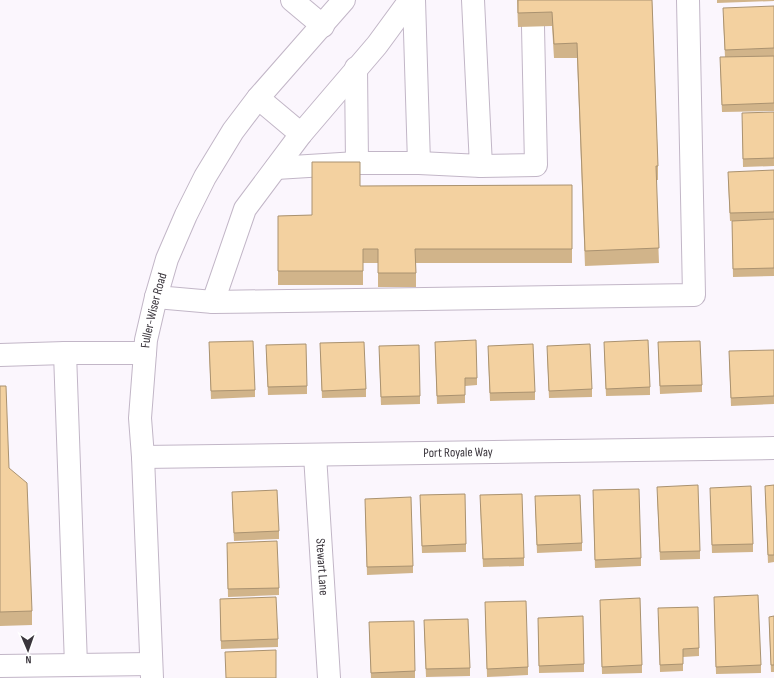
<svg xmlns="http://www.w3.org/2000/svg" width="774" height="678" font-family="'Sofia Sans Condensed',sans-serif">
<style>
.lines{fill:none;stroke-linecap:round;stroke-linejoin:round}
.minor-casing{stroke:#c2b6c7;stroke-width:24}
.minor{stroke:#fff;stroke-width:22}
.wall{fill:#d1b48a}
.building{fill:#f3d1a0;stroke:#aa9270}
.labels{text-anchor:middle;dominant-baseline:central;stroke-width:3;stroke-linejoin:round;paint-order:stroke}
.street-label{font-size:13px;fill:#3a353c;stroke:#fff}
</style>
<rect width="100%" height="100%" fill="#fbf6fd"/>
<g class="lines">
<defs>
<g id="minor">
<polyline points="292,0 323,26"/>
<polyline points="414,0 419,163"/>
<polyline points="356,68 357,163"/>
<polyline points="258,98 301,134"/>
<polyline points="481,166 536,165 533,27"/>
<polyline points="276,168 357,163 419,163 481,166 473,0"/>
<polyline points="156,297 213,302 694,295 688,0"/>
<polyline points="213,302 245,209 301,134 377,45 410,0"/>
<polyline points="65,353 76,665"/>
<polyline points="0,355 65,353 145,353"/>
<path id="s1" d="M 315,455 L 329,678"/>
<path id="s2" d="M 143,457 L 774,448"/>
<polyline points="0,666 151,664"/>
<path id="s3" d="M 152,678 L 143,457 L 140,418 L 146,340 L 156,297 L 167,259 L 186,215 L 205,177 L 233,131 L 258,98 L 344,0"/>
</g>
</defs>
<!-- minor casing -->
<use href="#minor" class="minor-casing"/>
<!-- minor -->
<use href="#minor" class="minor"/>
</g>
<!-- wall -->
<g class="wall">
<polygon points="517,0 652,0 658,166 658,180 656,180 659,263 585,266 577,58 554,58 552,26 518,27"/>
<polygon points="717,0 774,0 774,1 717,3"/>
<polygon points="774,6 774,111 722,112 720,65 725,57 723,16"/>
<polygon points="774,112 774,166 743,167 742,121"/>
<polygon points="774,170 774,276 733,277 732,221 730,221 728,180"/>
<polygon points="572,185 572,263 416,263 416,287 378,287 378,263 363,263 363,285 278,285 278,216 312,215 360,186"/>
<polygon points="209,350 255,390 255,397 211,399"/>
<polygon points="435,350 477,378 477,385 465,386 465,403 437,404"/>
<polygon points="604,350 650,387 650,395 606,396"/>
<polygon points="658,350 702,385 702,392 660,394"/>
<polygon points="774,350 774,404 731,406 729,359"/>
<polygon points="320,351 366,389 366,397 322,398"/>
<polygon points="266,353 307,386 307,394 268,395"/>
<polygon points="379,354 420,396 420,404 381,405"/>
<polygon points="488,354 535,392 535,400 490,401"/>
<polygon points="547,354 592,389 592,397 549,398"/>
<polygon points="0,386 9,468 32,611 32,625 0,626"/>
<polygon points="774,485 774,562 768,563 765,493"/>
<polygon points="657,495 700,551 700,559 660,560"/>
<polygon points="710,495 753,544 753,552 712,553"/>
<polygon points="593,498 641,558 641,566 595,568"/>
<polygon points="232,500 279,531 279,539 234,541"/>
<polygon points="420,503 466,544 466,552 422,553"/>
<polygon points="480,503 524,558 524,566 483,567"/>
<polygon points="535,504 582,543 582,551 537,553"/>
<polygon points="365,507 413,566 413,573 367,575"/>
<polygon points="227,551 279,588 279,595 228,597"/>
<polygon points="714,604 761,665 761,673 716,674"/>
<polygon points="220,607 278,639 278,647 221,649"/>
<polygon points="600,608 642,665 642,673 602,674"/>
<polygon points="485,610 528,667 528,675 487,677"/>
<polygon points="658,616 699,648 699,656 683,657 683,671 660,672"/>
<polygon points="774,616 774,672 771,672 769,624"/>
<polygon points="538,625 584,664 584,672 539,673"/>
<polygon points="424,628 470,668 470,676 426,677"/>
<polygon points="369,630 415,671 415,678 371,678"/>
</g>
<!-- building -->
<g class="building">
<polygon points="518,0 652,0 658,166 656,166 659,248 585,251 577,43 554,44 552,12 518,13"/>
<polygon points="774,6 774,48 725,50 723,8"/>
<polygon points="774,56 774,103 722,105 720,57"/>
<polygon points="774,112 774,158 743,159 742,113"/>
<polygon points="312,162 360,162 360,186 572,185 572,249 415,249 416,273 378,273 378,249 363,249 363,271 278,271 278,216 312,215"/>
<polygon points="774,170 774,212 730,213 728,172"/>
<polygon points="774,219 774,268 733,269 732,221"/>
<polygon points="476,340 477,378 465,378 465,395 437,396 435,342"/>
<polygon points="648,340 650,387 606,389 604,342"/>
<polygon points="253,341 255,390 211,391 209,342"/>
<polygon points="700,341 702,385 660,386 658,342"/>
<polygon points="364,342 366,389 322,391 320,343"/>
<polygon points="306,344 307,386 268,387 266,345"/>
<polygon points="533,344 535,392 490,393 488,346"/>
<polygon points="590,344 592,389 549,391 547,346"/>
<polygon points="419,345 420,396 381,397 379,346"/>
<polygon points="774,350 774,396 731,398 729,351"/>
<polygon points="0,386 6,386 9,468 27,483 32,611 0,612"/>
<polygon points="698,485 700,551 660,552 657,487"/>
<polygon points="774,485 774,555 768,555 765,486"/>
<polygon points="751,486 753,544 712,545 710,488"/>
<polygon points="639,489 641,558 595,560 593,490"/>
<polygon points="277,490 279,531 234,533 232,492"/>
<polygon points="465,494 466,544 422,546 420,495"/>
<polygon points="522,494 524,558 483,559 480,495"/>
<polygon points="580,495 582,543 537,545 535,496"/>
<polygon points="411,497 413,566 367,567 365,499"/>
<polygon points="277,541 279,588 228,589 227,543"/>
<polygon points="758,595 761,665 716,667 714,597"/>
<polygon points="276,597 278,639 221,641 220,599"/>
<polygon points="640,598 642,665 602,667 600,600"/>
<polygon points="526,601 528,667 487,669 485,602"/>
<polygon points="698,607 699,648 683,649 683,664 660,665 658,608"/>
<polygon points="583,616 584,664 539,666 538,618"/>
<polygon points="774,616 774,665 771,665 769,617"/>
<polygon points="468,619 470,668 426,669 424,620"/>
<polygon points="414,621 415,671 371,673 369,622"/>
<polygon points="276,650 276,678 226,678 225,652"/>
</g>
<g class="labels">
<!-- street labels -->
<g class="street-label">
<text stroke="none"><textPath href="#s3" startOffset="369">Fuller-Wiser Road</textPath></text>
<text stroke="none"><textPath href="#s2" startOffset="315">Port Royale Way</textPath></text>
<text stroke="none"><textPath href="#s1" startOffset="112">Stewart Lane</textPath></text>
</g>
</g>
<!-- north arrow -->
<g transform="translate(28 650) rotate(178)" stroke="#ffffff" stroke-width="3" paint-order="stroke">
<path d="M0-3L7 15L0 10L-7 15Z" fill="#3a353c"/>
<text y="-6" font-size="11" font-weight="bold" text-anchor="middle" fill="#3a353c">N</text>
</g>
</svg>
